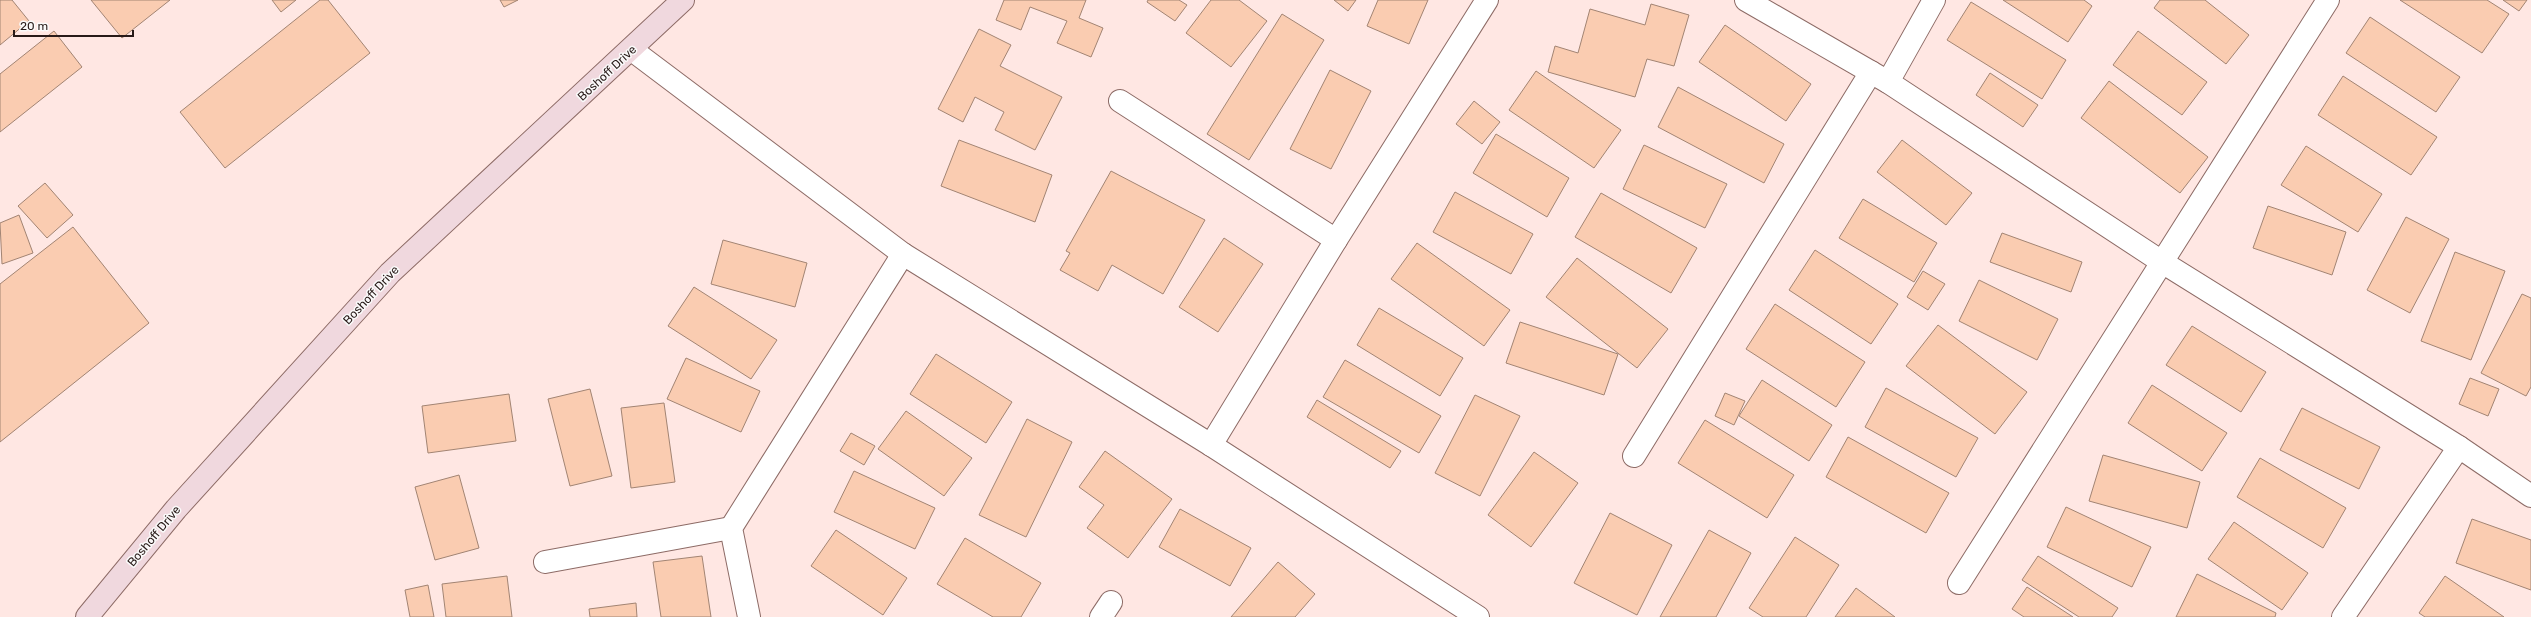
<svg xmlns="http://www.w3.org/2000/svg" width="2531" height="617" font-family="Rubik,sans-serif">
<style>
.building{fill:#faccb1;stroke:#a28473}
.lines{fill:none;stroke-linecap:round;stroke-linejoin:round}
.street-casing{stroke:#8d6b66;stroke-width:24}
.secondary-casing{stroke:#8d6b66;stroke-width:24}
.street{stroke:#fff;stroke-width:22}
.secondary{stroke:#f0d8de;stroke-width:22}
.labels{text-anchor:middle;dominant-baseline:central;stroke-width:3;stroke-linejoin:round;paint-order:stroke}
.street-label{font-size:12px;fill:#281a18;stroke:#fafafa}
</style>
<rect width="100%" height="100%" fill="#ffe7e3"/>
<!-- building -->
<g class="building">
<polygon points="0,0 12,0 29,21 0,45"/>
<polygon points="91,0 170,0 122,38"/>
<polygon points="272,0 296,0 281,12"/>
<polygon points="320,0 328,0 370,53 225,168 180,112"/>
<polygon points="500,0 518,0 504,7"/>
<polygon points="1004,0 1086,0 1079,18 1103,28 1091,57 1057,43 1067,21 1030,7 1021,30 996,20"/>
<polygon points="1148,0 1179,0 1187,5 1175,21 1147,2"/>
<polygon points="1211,0 1239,0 1267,21 1231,67 1186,33"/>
<polygon points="1334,0 1356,0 1348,11"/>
<polygon points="1378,0 1428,0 1409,44 1367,26"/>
<polygon points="2003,0 2084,0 2092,6 2068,42"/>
<polygon points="2160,0 2205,0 2249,35 2226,64 2154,8"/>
<polygon points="2400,0 2487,0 2509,14 2482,53"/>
<polygon points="2503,0 2527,0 2519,11"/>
<polygon points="1971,2 2066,60 2042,99 1947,40"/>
<polygon points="1651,4 1689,15 1674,66 1647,59 1635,97 1548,72 1555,46 1578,53 1590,9 1645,25"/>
<polygon points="1282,14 1324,40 1249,160 1207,134"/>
<polygon points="2370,17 2460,77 2436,112 2346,53"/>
<polygon points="1725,25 1811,84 1786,121 1699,62"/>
<polygon points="979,29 1011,45 1000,66 1062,97 1035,150 995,130 1004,112 975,97 963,122 938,109"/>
<polygon points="54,31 82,67 0,132 0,74"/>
<polygon points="2138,31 2207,82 2182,115 2113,65"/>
<polygon points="1330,70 1371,91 1331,169 1290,149"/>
<polygon points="1536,71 1621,130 1594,168 1509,110"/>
<polygon points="1990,73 2038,105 2023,127 1976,95"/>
<polygon points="2343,76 2437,137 2411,175 2318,115"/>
<polygon points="2109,81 2208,157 2180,193 2081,118"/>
<polygon points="1678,87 1784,144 1764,183 1658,127"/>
<polygon points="1474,101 1500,122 1482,144 1456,124"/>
<polygon points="1496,134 1569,178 1547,217 1473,173"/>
<polygon points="959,140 1052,175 1035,222 941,186"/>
<polygon points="1902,140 1972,193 1946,225 1877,172"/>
<polygon points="1644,145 1727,184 1705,228 1623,189"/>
<polygon points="2306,146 2382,194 2358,232 2281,185"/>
<polygon points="1111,171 1205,220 1163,294 1112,265 1098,291 1060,270 1070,253 1066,251"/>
<polygon points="45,183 73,215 47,238 18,206"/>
<polygon points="1455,192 1533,234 1511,274 1433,232"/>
<polygon points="1601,193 1697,248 1671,293 1575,237"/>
<polygon points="1863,199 1937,243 1914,282 1839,238"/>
<polygon points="2268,206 2346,232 2332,275 2253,248"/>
<polygon points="19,215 33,253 2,264 0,223"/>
<polygon points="2406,217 2449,239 2410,313 2367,290"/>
<polygon points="73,227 149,323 0,442 0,284"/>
<polygon points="2002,233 2082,262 2071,292 1990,262"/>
<polygon points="1224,238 1263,264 1218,332 1179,307"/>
<polygon points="723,240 807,263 795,307 711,284"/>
<polygon points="1417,243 1510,310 1484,346 1391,279"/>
<polygon points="1815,250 1898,304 1871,344 1789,290"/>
<polygon points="2455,252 2505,271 2471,360 2421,341"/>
<polygon points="1577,258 1668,329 1637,368 1546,297"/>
<polygon points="1923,271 1945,284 1928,310 1907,297"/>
<polygon points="1979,280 2058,319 2037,360 1959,321"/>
<polygon points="694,287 777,340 751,379 668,326"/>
<polygon points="2522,294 2531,298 2531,387 2526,396 2481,373"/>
<polygon points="1775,304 1865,362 1836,407 1746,349"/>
<polygon points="1379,308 1463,358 1440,396 1357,345"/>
<polygon points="1520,322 1618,354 1604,395 1506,363"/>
<polygon points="1938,325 2027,392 1995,434 1906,366"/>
<polygon points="2192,326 2266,372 2241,412 2166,365"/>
<polygon points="936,354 1012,402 986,443 910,394"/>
<polygon points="686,358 760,391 741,432 667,399"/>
<polygon points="1345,360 1441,416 1419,453 1323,397"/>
<polygon points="2470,378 2499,389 2488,416 2459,404"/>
<polygon points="1762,380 1832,425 1809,461 1739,416"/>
<polygon points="2152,385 2227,433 2202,471 2128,423"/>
<polygon points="1886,388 1978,438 1956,477 1865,427"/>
<polygon points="590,389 612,476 570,486 548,399"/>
<polygon points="1725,393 1745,401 1734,425 1715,416"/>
<polygon points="509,394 516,441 428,453 422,406"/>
<polygon points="1475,395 1520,416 1480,496 1435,473"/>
<polygon points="1317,400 1401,451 1390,468 1307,417"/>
<polygon points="664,403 675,482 631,488 621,408"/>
<polygon points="2302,408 2380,447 2359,489 2280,450"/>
<polygon points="906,411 972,458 944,496 878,449"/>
<polygon points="1027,419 1072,442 1026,537 979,515"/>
<polygon points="1705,420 1794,475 1767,518 1678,463"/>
<polygon points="851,433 875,446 864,465 840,451"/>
<polygon points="1848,437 1949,493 1926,533 1826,477"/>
<polygon points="1105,451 1172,499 1128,558 1087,528 1104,505 1079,487"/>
<polygon points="1534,452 1578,483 1531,547 1488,515"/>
<polygon points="2103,455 2200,482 2187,528 2089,501"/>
<polygon points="2260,458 2346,508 2323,548 2237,497"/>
<polygon points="854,471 935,508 915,549 834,512"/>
<polygon points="459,475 479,548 435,560 415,487"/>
<polygon points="2066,507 2151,547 2132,587 2047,547"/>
<polygon points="1180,509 1251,548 1230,586 1159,547"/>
<polygon points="1610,513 1672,545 1637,615 1574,583"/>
<polygon points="2472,519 2531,540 2531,590 2456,563"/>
<polygon points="2234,522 2308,573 2282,610 2208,559"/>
<polygon points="836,530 907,578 883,615 811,566"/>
<polygon points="1709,530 1751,553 1716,617 1660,617"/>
<polygon points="1795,537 1839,565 1806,617 1763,617 1749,608"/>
<polygon points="965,538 1041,583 1021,617 993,617 937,584"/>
<polygon points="702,556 711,617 661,617 653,562"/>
<polygon points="2038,556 2118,608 2112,617 2079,617 2022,580"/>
<polygon points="1278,562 1315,594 1295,617 1231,617"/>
<polygon points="2197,574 2276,613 2275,617 2176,617"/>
<polygon points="507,576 512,617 446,617 442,584"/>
<polygon points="2445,576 2504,617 2425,617 2419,613"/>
<polygon points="428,585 434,617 410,617 405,590"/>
<polygon points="2027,587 2073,617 2024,617 2012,609"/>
<polygon points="1856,588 1895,617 1835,617"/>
<polygon points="636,603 637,617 590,617 589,609"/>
</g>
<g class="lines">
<defs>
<g id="street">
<polyline points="1746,0 1888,82 2162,262 2459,447 2531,496"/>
<polyline points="632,50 903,254 1211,445 1478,617"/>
<polyline points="1888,82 1934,0"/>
<polyline points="1120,101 1336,240"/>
<polyline points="1211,445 1336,240 1487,0"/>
<polyline points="1634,456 1871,72"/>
<polyline points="545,562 731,528"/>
<polyline points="1959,583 2328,0"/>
<polyline points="749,617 731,528 903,254"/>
<polyline points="1101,617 1111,602"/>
<polyline points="2343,617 2459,447"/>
</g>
<polyline id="secondary" points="87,617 176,509 390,273 683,0"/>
</defs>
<!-- street casing -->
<use href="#street" class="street-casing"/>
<!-- secondary casing -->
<use href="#secondary" class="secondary-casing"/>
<!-- street -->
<use href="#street" class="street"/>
<!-- secondary -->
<use href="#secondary" class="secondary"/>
</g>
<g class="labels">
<!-- street labels -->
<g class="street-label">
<text transform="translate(607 73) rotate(-43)">Boshoff Drive</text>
<text transform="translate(371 295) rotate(-47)">Boshoff Drive</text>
<text transform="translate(154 536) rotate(-50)">Boshoff Drive</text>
</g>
</g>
<!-- scale -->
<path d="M14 30v6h119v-6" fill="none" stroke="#281a18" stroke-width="2"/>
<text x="20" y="30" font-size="12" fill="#281a18" stroke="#fafafa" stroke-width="3" paint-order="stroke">20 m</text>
</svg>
